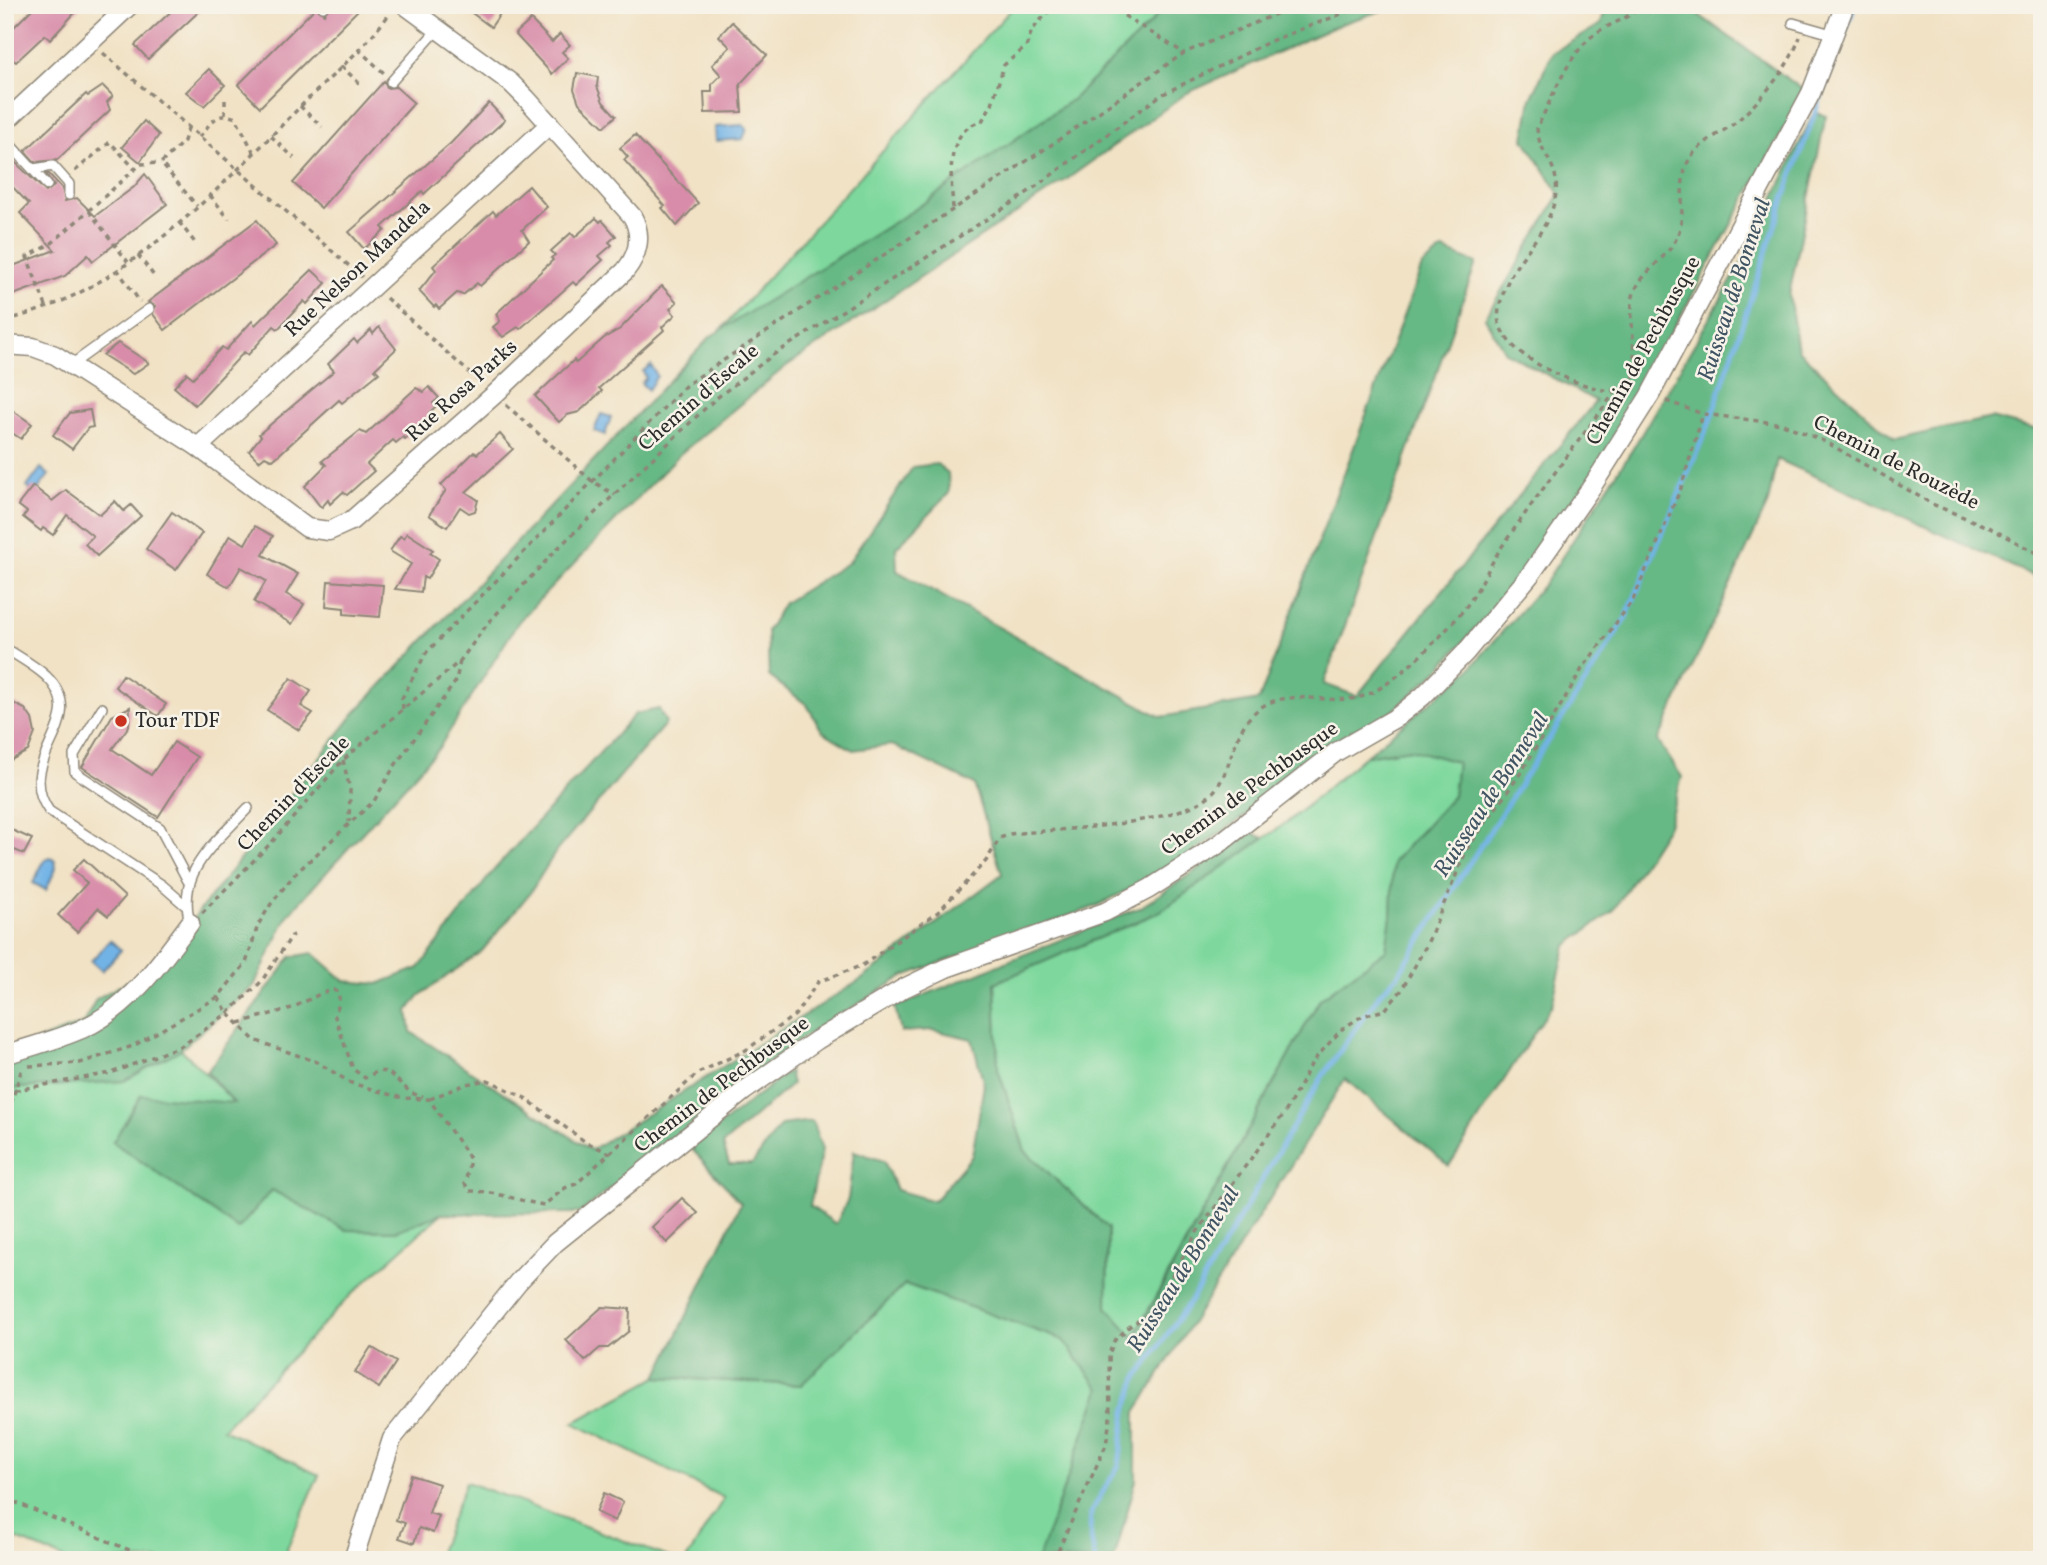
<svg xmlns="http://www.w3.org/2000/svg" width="2047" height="1565" font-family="Vollkorn,serif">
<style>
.green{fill:#7ed89d;stroke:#548264;stroke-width:2}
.forest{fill:#66b884;stroke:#487258;stroke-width:2}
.water{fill:#72b3e6;stroke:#4e6f88;stroke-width:2}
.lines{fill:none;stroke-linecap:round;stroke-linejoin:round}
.stream{stroke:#72b3e6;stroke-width:5}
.building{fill:#d88ca9}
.lane-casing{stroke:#8e8678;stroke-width:12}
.street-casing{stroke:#8e8678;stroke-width:21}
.path{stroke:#8e8678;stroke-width:3.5;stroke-dasharray:5 5;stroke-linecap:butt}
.lane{stroke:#fff;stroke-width:9}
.street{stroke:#fff;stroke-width:18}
.poi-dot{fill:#c8321e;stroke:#f7f3e8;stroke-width:2.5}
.labels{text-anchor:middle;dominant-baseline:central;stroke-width:5;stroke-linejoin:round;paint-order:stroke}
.street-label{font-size:21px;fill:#2b2b2b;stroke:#f7f3e8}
.poi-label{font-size:21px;fill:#2b2b2b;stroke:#f7f3e8;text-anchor:start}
.water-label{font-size:23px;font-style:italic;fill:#405463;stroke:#f7f3e8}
</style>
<rect width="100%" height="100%" fill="#f7f3e8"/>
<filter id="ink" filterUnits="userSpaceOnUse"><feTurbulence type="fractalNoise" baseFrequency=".0143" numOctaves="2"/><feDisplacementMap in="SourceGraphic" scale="14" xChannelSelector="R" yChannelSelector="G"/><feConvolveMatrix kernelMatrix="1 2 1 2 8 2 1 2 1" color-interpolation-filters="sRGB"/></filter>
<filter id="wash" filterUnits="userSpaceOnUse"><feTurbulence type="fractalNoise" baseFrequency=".00686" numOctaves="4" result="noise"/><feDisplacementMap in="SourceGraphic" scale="28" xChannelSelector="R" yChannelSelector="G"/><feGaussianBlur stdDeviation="1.57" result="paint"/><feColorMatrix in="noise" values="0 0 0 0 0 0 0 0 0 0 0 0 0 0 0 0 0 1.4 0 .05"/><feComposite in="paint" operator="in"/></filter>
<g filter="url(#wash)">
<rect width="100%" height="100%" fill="#f1e2c5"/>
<!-- green -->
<g class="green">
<polygon points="1015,5 1165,5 1150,24 1073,99 914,210 720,331"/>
<polygon points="1410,749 1457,762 1453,796 1393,862 1391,917 1386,950 1320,999 1133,1338 1107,1307 1108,1228 1025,1151 998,1069 995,982 1159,912 1290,820 1365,756"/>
<polygon points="181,1049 235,1103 113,1142 238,1229 272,1190 346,1230 396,1231 441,1214 350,1296 223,1429 319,1475 287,1549 290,1560 67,1560 5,1534 5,1089 124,1081"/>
<polygon points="905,1284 1063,1340 1100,1389 1038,1560 686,1560 724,1498 573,1423 657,1377 801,1385"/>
<polygon points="466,1482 676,1560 436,1560"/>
</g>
<!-- forest -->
<g class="forest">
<polygon points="1165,5 1398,5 1341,24 1187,93 1066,180 785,367 680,454 519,621 439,748 288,915 254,986 181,1049 124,1081 5,1089 5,1053 84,1023 96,999 150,969 193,919 354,714 711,336 914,210 1073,99 1150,24"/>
<polygon points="1606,5 1685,5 1805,91 1594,473 1528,570 1440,668 1392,712 1168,870 1094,907 904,976 791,1045 580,1213 441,1214 396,1231 346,1230 272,1190 238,1229 113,1142 141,1095 234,1103 207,1072 291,957 313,953 345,981 378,984 419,968 494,870 635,714 659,709 666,723 557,850 530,893 482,951 419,996 408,1011 411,1032 591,1150 862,979 1002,874 974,784 892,745 853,750 822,731 807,705 769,676 767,631 784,603 849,562 913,467 937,464 948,473 949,493 896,548 897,571 1161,717 1259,700 1422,266 1443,250 1476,263 1324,684 1357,696 1596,401 1505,352 1485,318 1560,194 1524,139 1531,99 1552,53 1601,24"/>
<polygon points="1814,112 1826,116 1789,295 1798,350 1894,440 1991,418 2042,431 2042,580 1777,459 1768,503 1658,741 1682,777 1668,825 1613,911 1566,946 1552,1005 1449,1166 1345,1079 1136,1412 1136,1480 1114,1560 1035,1560 1038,1559 1100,1389 1063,1340 905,1284 801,1385 657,1377 741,1203 691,1148 789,1071 792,1084 723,1144 729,1164 752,1164 781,1125 812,1121 822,1149 810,1206 836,1224 848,1199 854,1151 884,1161 896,1190 934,1201 972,1156 984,1085 972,1039 933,1030 901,1032 895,1007 1141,907 1252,833 1264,838 1159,912 995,983 998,1069 1025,1151 1108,1228 1107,1307 1134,1338 1320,999 1386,950 1391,917 1393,862 1453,796 1457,762 1410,749 1365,756 1468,671 1545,583 1632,450 1752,246"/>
</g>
<!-- water -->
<g class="water">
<polygon points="743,125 747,129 743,139 716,141 715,127"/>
<polygon points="651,365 657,376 648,390 641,383 646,378 643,371"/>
<polygon points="601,414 611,417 605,435 594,431"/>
<polygon points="41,468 49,475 35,493 27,487"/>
<polygon points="50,858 55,860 56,868 46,890 33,883 44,861"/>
<polygon points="110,940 121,950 102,971 91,961"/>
</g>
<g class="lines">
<!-- stream -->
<polyline class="stream" points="1095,1560 1090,1532 1091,1512 1119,1465 1126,1411 1137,1378 1192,1299 1322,1077 1381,992 1398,975 1625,620 1709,424 1789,184 1855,5"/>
</g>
<g id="blocks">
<!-- building -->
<g class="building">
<polygon points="36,5 82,5 50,40 45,35 16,62 12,59 5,66 5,36"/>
<polygon points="178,5 206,5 148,59 135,45"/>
<polygon points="331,5 363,5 260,107 238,85 316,7 324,14"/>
<polygon points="461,5 506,5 491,27"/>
<polygon points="531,20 552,42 560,34 570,45 562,52 568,58 552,74 515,34"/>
<polygon points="732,22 767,55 740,84 742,112 705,113 704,92 712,92 712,84 721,75 712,65 730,47 719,36"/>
<polygon points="209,69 225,85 204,106 186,92"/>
<polygon points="577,73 598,77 597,86 603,102 616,116 604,127 579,103 574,89"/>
<polygon points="384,81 387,88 396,87 414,103 321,208 293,183"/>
<polygon points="103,86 113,96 107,102 110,110 57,160 35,162 25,151 86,94 88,96"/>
<polygon points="489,103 505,120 424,194 422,191 382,227 385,230 364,249 349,232 451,143"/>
<polygon points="144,121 159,135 140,162 122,147"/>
<polygon points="635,135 698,203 677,226 662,208 665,206 624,160 628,157 620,148"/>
<polygon points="14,161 46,192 54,186 46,174 49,174 62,188 65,201 77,198 95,216 134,187 145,174 167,204 93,261 88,255 65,276 5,298 5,269 55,250 20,213 29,204 5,179 5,170"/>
<polygon points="529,186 547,207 522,230 529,241 480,286 477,283 463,295 457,293 439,309 436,305 434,307 419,291 436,270 433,266 493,211 496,215"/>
<polygon points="596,218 600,222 602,220 616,236 609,242 612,245 599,256 603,260 576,285 573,282 520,329 518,327 503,337 493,327 500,321 496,314 553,260 551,258 555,255 551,251 571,233 575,237"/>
<polygon points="257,220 276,245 165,330 153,314 155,306 148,302"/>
<polygon points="312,270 326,283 307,304 304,301 278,329 274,326 248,355 244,352 195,405 174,387 187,373 193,378 222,347 226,350 252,321 255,325"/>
<polygon points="662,286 677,302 670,309 675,315 662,327 664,330 599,388 602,391 579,412 567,415 559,422 535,396 574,360 576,363 604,338 620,329"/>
<polygon points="379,327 396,349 375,369 379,373 342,403 339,400 273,460 265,456 259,461 249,451 261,436 259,434 334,371 328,364 354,339 357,343 371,330 373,334"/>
<polygon points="118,343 134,353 149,363 133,374 103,355"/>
<polygon points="429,387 439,398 433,403 436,406 429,413 431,415 405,439 403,437 396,443 393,440 367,464 374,471 347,495 343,492 330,504 328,500 322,507 319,505 305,486 326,465 322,461 360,431 366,434 416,388 424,392"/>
<polygon points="5,405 32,424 21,439 5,428"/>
<polygon points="90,410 93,427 88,428 72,449 53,435 70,413"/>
<polygon points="500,434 513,449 466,492 478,500 475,511 469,513 460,507 447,527 429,515 446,490 441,485 474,452 477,454"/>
<polygon points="33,486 52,501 66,490 100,515 115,501 124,511 131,505 141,516 97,556 85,544 93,536 67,515 53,535 43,528 41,531 23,517 27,512 18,505"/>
<polygon points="172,512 202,533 176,570 146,549"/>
<polygon points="255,526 273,536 263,555 298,574 286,594 304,604 292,624 254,602 266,581 241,567 229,587 207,574 230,535 245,544"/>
<polygon points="407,533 433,550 430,553 439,559 427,579 423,577 421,592 395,589 411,564 390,551 400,536 404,538"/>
<polygon points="328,581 383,585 380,617 344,614 344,608 326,606"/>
<polygon points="123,675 166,704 158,716 115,687"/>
<polygon points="291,678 311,691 301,706 313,713 299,730 267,710"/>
<polygon points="5,699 25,709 32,719 35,733 28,751 5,763"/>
<polygon points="130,707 129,726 112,749 151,775 174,742 197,757 158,817 82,767 112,716"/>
<polygon points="5,827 32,839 24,854 5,846"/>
<polygon points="84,859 125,897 108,916 98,908 77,932 58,915 87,883 73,870"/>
<polygon points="682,1198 698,1213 667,1243 652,1227"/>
<polygon points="602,1307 630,1309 629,1331 608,1348 600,1348 585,1361 566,1340"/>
<polygon points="371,1347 396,1362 379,1388 355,1372"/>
<polygon points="411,1475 439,1484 429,1513 439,1516 433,1533 419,1528 414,1543 399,1538 405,1523 396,1520"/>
<polygon points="604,1493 623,1502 615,1521 596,1512"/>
</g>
</g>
</g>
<g filter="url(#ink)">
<use href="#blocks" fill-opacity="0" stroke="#8e8678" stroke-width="2"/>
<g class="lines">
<defs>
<g id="lane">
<polyline points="323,7 324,5"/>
<polyline points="1793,23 1835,35"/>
<polyline points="391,82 438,29"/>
<polyline points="5,139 47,185"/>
<polyline points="33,169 53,166 69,184 69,195"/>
<polyline points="71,365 149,309"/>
<path d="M 5,648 C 19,657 34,665 46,676 C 94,722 12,758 49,811 L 162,885 L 185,905"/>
<polyline points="102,708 74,755 75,772 160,828 188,881"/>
<path d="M 190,923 C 176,870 215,844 248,808"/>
</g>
<g id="street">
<polyline points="5,122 130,5"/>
<path d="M 5,345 L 33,347 L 55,355 L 198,447 L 307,528 L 329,531 L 351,521 L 494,395 L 625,271 C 638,255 643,235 632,216 L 526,98 L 511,83 L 405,5"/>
<polyline points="198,447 550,124"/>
<path d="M 5,1055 C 31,1046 57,1040 82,1029 C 128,1009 161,962 190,923"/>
<polyline points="353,1560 392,1439 518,1282 555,1243 744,1091 817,1040 904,988 946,968 1105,912 1149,889 1219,844 1336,752 1397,717 1423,696 1465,653 1530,575 1593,485 1650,395 1811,93 1845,5"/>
</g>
</defs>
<!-- lane casing -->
<use href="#lane" class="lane-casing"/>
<!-- street casing -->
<use href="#street" class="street-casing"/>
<!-- path -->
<g class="path">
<polyline points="1107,5 1184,53"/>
<polyline points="358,49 385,74"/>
<polyline points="103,53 362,277"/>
<polyline points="341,66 360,84"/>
<polyline points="225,100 225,114"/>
<polyline points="300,106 322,127"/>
<polyline points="188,128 184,141 161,163 197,206"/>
<polyline points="271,136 294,158"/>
<path d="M 199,137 C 211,124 216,110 236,118 L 254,153"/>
<polyline points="75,171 110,142 135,169"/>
<polyline points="210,195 229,219"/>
<path d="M 953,208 C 951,177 944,131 982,121 L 992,104 L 1004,65 L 1026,47 L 1032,30 L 1054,5"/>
<polyline points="89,211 128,262"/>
<polyline points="179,222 196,244"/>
<polyline points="138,255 154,276"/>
<polyline points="117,269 140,302"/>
<polyline points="386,298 482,384"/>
<polyline points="46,306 27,257 52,243 141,164 161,163"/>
<path d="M 5,320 C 122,295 220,187 301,106 C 331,76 365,48 390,13"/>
<path d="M 1632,388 C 1638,360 1630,330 1632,302 C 1635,275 1663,263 1675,241 C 1690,214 1673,180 1693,154 C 1705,140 1722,133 1736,122 C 1761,100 1789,68 1800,37"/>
<path d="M 1636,389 C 1624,386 1613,393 1599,389 C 1568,381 1509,358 1499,323 C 1496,310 1504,289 1510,277 C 1523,253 1547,230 1554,203 C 1564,164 1539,158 1537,128 C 1552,98 1566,60 1590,38 C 1606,23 1625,23 1640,5"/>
<polyline points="1666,401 1703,414 1783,424 1826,442 1932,504 1990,528 2042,556"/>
<polyline points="506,405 592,481 615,495"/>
<polyline points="403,709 402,698 426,653 686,385 1054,143 1184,53 1297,5"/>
<polyline points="343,760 350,790 349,822"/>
<polyline points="202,913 272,842 343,760 460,661 488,623 558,548 714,400 773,355 1020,198 1161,95 1273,40 1365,5"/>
<path d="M 218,997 L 228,1013 L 254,1040 L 317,1062 L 351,1083 L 402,1098 L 429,1099 L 470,1159 L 465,1184 L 470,1191 C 496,1191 518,1201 544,1205 L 565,1188 L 576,1184 L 698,1073 L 746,1050 L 795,1015 L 818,982 L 863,965 L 938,912 L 986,861 L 1000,838 L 1010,834 C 1056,829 1185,826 1214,791 C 1236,764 1231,726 1263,706 C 1297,686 1336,710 1371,693 C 1399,680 1449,630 1468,604 C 1481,586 1490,564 1503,545 C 1539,493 1577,443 1615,392"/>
<polyline points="239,1023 292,1008 322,993 333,990 339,992 339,1005 334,1014 353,1069 365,1078 378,1071 388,1072 411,1093 423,1097"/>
<polyline points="29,1066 80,1063 133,1046 218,997 246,963 258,925 271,904 294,875 374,801 394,767 456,681 460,661"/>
<polyline points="5,1092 111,1073 183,1045 228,1013 261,982 293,934"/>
<polyline points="430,1099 466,1084 488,1080 525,1098 587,1143 610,1153"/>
<polyline points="5,1123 22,1068"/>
<polyline points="5,1498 153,1560"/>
<polyline points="1054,1560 1106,1445 1110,1419 1109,1354 1114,1341 1130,1326 1151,1313 1197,1232 1286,1111 1313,1061 1342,1029 1362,1016 1385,1010 1401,991 1427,944 1467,849 1522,771 1582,669 1633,600 1681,488 1703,414"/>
</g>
<!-- lane -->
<use href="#lane" class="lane"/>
<!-- street -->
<use href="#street" class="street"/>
</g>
</g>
<!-- markers -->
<circle class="poi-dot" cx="121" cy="721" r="7"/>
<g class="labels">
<!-- street labels -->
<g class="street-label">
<text transform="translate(358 269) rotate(-43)">Rue Nelson Mandela</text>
<text transform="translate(1644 351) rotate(-61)">Chemin de Pechbusque</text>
<text transform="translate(462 391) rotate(-42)">Rue Rosa Parks</text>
<text transform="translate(699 398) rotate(-41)">Chemin d'Escale</text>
<text transform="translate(1896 463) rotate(27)">Chemin de Rouzède</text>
<text transform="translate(1250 789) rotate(-36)">Chemin de Pechbusque</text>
<text transform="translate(294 794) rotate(-46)">Chemin d'Escale</text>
<text transform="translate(722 1085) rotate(-37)">Chemin de Pechbusque</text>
</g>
<!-- poi labels -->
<g class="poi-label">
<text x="135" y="721">Tour TDF</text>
</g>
<!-- water labels -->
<g class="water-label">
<text transform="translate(1735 290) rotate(-72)">Ruisseau de Bonneval</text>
<text transform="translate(1492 795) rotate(-57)">Ruisseau de Bonneval</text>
<text transform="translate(1184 1270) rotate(-58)">Ruisseau de Bonneval</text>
</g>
</g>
<!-- margin -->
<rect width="2047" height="1565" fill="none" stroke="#f7f3e8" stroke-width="28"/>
</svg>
